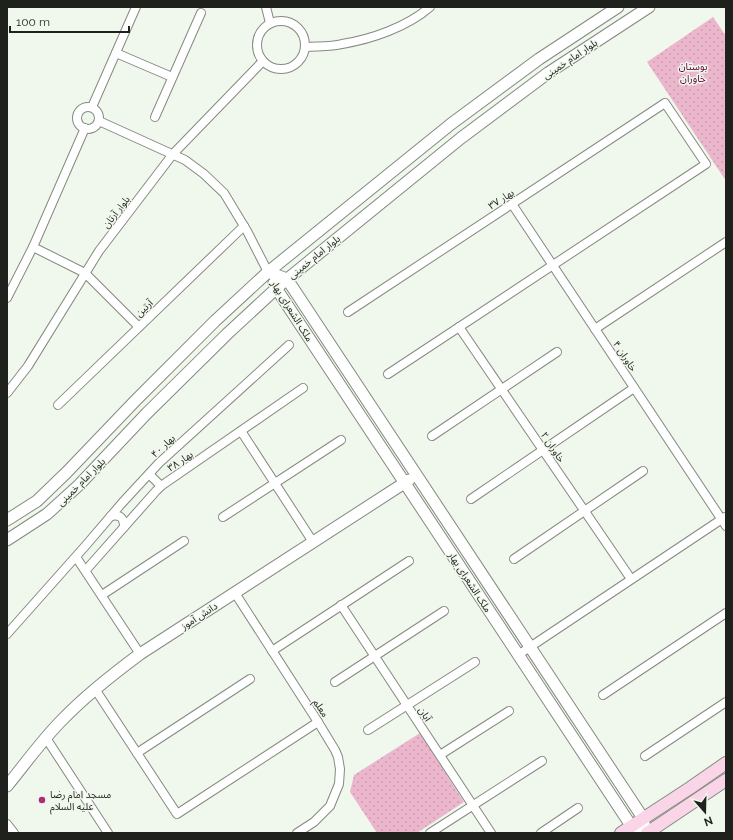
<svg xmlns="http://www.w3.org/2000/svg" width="733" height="840" font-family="Raleway,'Noto Sans Arabic',sans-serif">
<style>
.park{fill:url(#park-dots)}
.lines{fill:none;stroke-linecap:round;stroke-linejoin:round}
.minor-casing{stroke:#848a80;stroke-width:10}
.tertiary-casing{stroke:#848a80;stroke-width:13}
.secondary-casing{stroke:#848a80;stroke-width:14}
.minor{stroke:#fff;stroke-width:8}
.tertiary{stroke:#fff;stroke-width:11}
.secondary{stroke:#fad5e7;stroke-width:12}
.poi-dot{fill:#b02c74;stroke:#f0f7ec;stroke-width:1.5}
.labels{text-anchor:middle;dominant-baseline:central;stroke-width:3;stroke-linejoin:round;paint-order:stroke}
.street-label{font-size:10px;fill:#1f211d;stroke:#f0f7ec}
.park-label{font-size:10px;fill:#5a0036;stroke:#f0f7ec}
.poi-label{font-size:10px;fill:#1f211d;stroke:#f0f7ec;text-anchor:start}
</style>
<defs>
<pattern id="park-dots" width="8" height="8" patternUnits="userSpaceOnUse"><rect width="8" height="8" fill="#ecb6cd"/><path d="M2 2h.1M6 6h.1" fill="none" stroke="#ca9cb0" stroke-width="1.8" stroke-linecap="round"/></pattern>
</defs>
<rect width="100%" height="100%" fill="#f0f7ec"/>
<!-- park -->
<g class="park">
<polygon points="713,17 726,36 726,181 647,62"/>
<polygon points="420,733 464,802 417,833 377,833 350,792 354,775"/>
</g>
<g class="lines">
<defs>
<g id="minor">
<polyline points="266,7 270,23"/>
<circle cx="281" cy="45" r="24"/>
<path d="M 305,47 C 317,46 331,47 342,44 C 372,39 407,27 430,7"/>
<polyline points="116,53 172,77"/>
<polyline points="92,107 136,7"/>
<circle cx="88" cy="118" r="11"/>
<polyline points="155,117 201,13"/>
<polyline points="99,121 185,160 204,174 224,193 247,231 268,272"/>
<polyline points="512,204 726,526"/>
<polyline points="33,247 85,273 139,327"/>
<polyline points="7,298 33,247 85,128"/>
<polyline points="348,312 665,103 706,164 388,374"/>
<polyline points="459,327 631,579"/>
<polyline points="595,329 726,242"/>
<polyline points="7,393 28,366 99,251 173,154 263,61"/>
<polyline points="58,405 244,226"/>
<polyline points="241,431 313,542"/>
<polyline points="432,436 557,352"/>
<polyline points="149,474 161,486"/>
<polyline points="471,499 634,388"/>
<path d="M 111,516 C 120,514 124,518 124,527"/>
<polyline points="223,517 341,440"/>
<polyline points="76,557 140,654"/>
<polyline points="514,559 643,471"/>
<polyline points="86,570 156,491 161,486 303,388"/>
<polyline points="235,593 318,722 335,750 338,757 340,769 339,784 330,806 314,822 297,833"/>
<polyline points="102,595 184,541"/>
<polyline points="341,605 491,833"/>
<polyline points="7,634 87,544 122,503 159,463 289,345"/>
<polyline points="272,651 409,561"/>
<polyline points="518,655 725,517"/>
<polyline points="335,682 444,611"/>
<polyline points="95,689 177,814 318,722"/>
<polyline points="603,695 726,613"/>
<polyline points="368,730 475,662"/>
<polyline points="46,738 108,833"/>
<polyline points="137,753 250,679"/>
<polyline points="440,755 509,711"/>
<polyline points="645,756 726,702"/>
<polyline points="7,824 14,833"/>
<polyline points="430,833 542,761"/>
<polyline points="541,833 578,808"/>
</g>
<g id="tertiary">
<polyline points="268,272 287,279 643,818 646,833"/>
<polyline points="274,283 276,288 628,821 631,826 639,830"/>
<polyline points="7,520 37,501 67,472 135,401 215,321 268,272 451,124 539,59 618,7"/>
<polyline points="7,540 47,514 79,485 147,413 227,334 280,285 461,138 548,73 649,7"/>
<path d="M 7,786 C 25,764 42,740 62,720 C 86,695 113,674 140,654 L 409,480"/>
</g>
<g id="secondary">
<polyline points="621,833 690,788 726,763"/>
<polyline points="647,833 726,780"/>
</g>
</defs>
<!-- minor casing -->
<use href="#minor" class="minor-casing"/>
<!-- tertiary casing -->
<use href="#tertiary" class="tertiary-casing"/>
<!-- secondary casing -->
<use href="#secondary" class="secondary-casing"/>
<!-- minor -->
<use href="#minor" class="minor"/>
<!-- tertiary -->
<use href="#tertiary" class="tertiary"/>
<!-- secondary -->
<use href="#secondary" class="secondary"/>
</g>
<!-- markers -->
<circle class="poi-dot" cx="42" cy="800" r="4"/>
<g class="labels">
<!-- street labels -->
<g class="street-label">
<text transform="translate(570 59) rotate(-34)">بلوار امام خمینی</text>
<text transform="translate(501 199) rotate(-33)">بهار ۳۷</text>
<text transform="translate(116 212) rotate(-52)">بلوار آرتان</text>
<text transform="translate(314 257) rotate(-39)">بلوار امام خمینی</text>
<text transform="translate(144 308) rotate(-44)">آرتین</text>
<text transform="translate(292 311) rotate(58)">ملک الشعرای بهار</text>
<text transform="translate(625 356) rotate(56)">خاوران ۴</text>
<text transform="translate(163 446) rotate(-43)">بهار ۴۰</text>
<text transform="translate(553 447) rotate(56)">خاوران ۲</text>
<text transform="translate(180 461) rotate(-34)">بهار ۳۸</text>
<text transform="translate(81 482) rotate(-45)">بلوار امام خمینی</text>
<text transform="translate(470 582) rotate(57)">ملک الشعرای بهار</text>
<text transform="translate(199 616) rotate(-33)">دانش آموز</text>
<text transform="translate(321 708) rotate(57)">معلم</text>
<text transform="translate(425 714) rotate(57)">آبان</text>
</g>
<!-- park labels -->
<g class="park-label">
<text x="693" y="66">بوستان<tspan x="693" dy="12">خاوران</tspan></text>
</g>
<!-- poi labels -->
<g class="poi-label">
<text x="50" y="794">مسجد امام رضا<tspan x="50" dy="12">علیه السلام</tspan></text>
</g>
</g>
<!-- border -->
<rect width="733" height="840" fill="none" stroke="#1f211d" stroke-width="16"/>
<!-- north arrow -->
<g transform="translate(705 812) rotate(160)" stroke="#f0f7ec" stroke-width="3" paint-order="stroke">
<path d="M0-3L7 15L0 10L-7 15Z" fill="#1f211d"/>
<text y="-6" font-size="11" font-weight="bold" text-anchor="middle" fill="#1f211d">N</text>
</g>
<!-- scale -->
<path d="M10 26v6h119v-6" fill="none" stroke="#1f211d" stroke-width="2"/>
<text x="16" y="26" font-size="12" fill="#1f211d" stroke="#f0f7ec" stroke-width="3" paint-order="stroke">100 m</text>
</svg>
